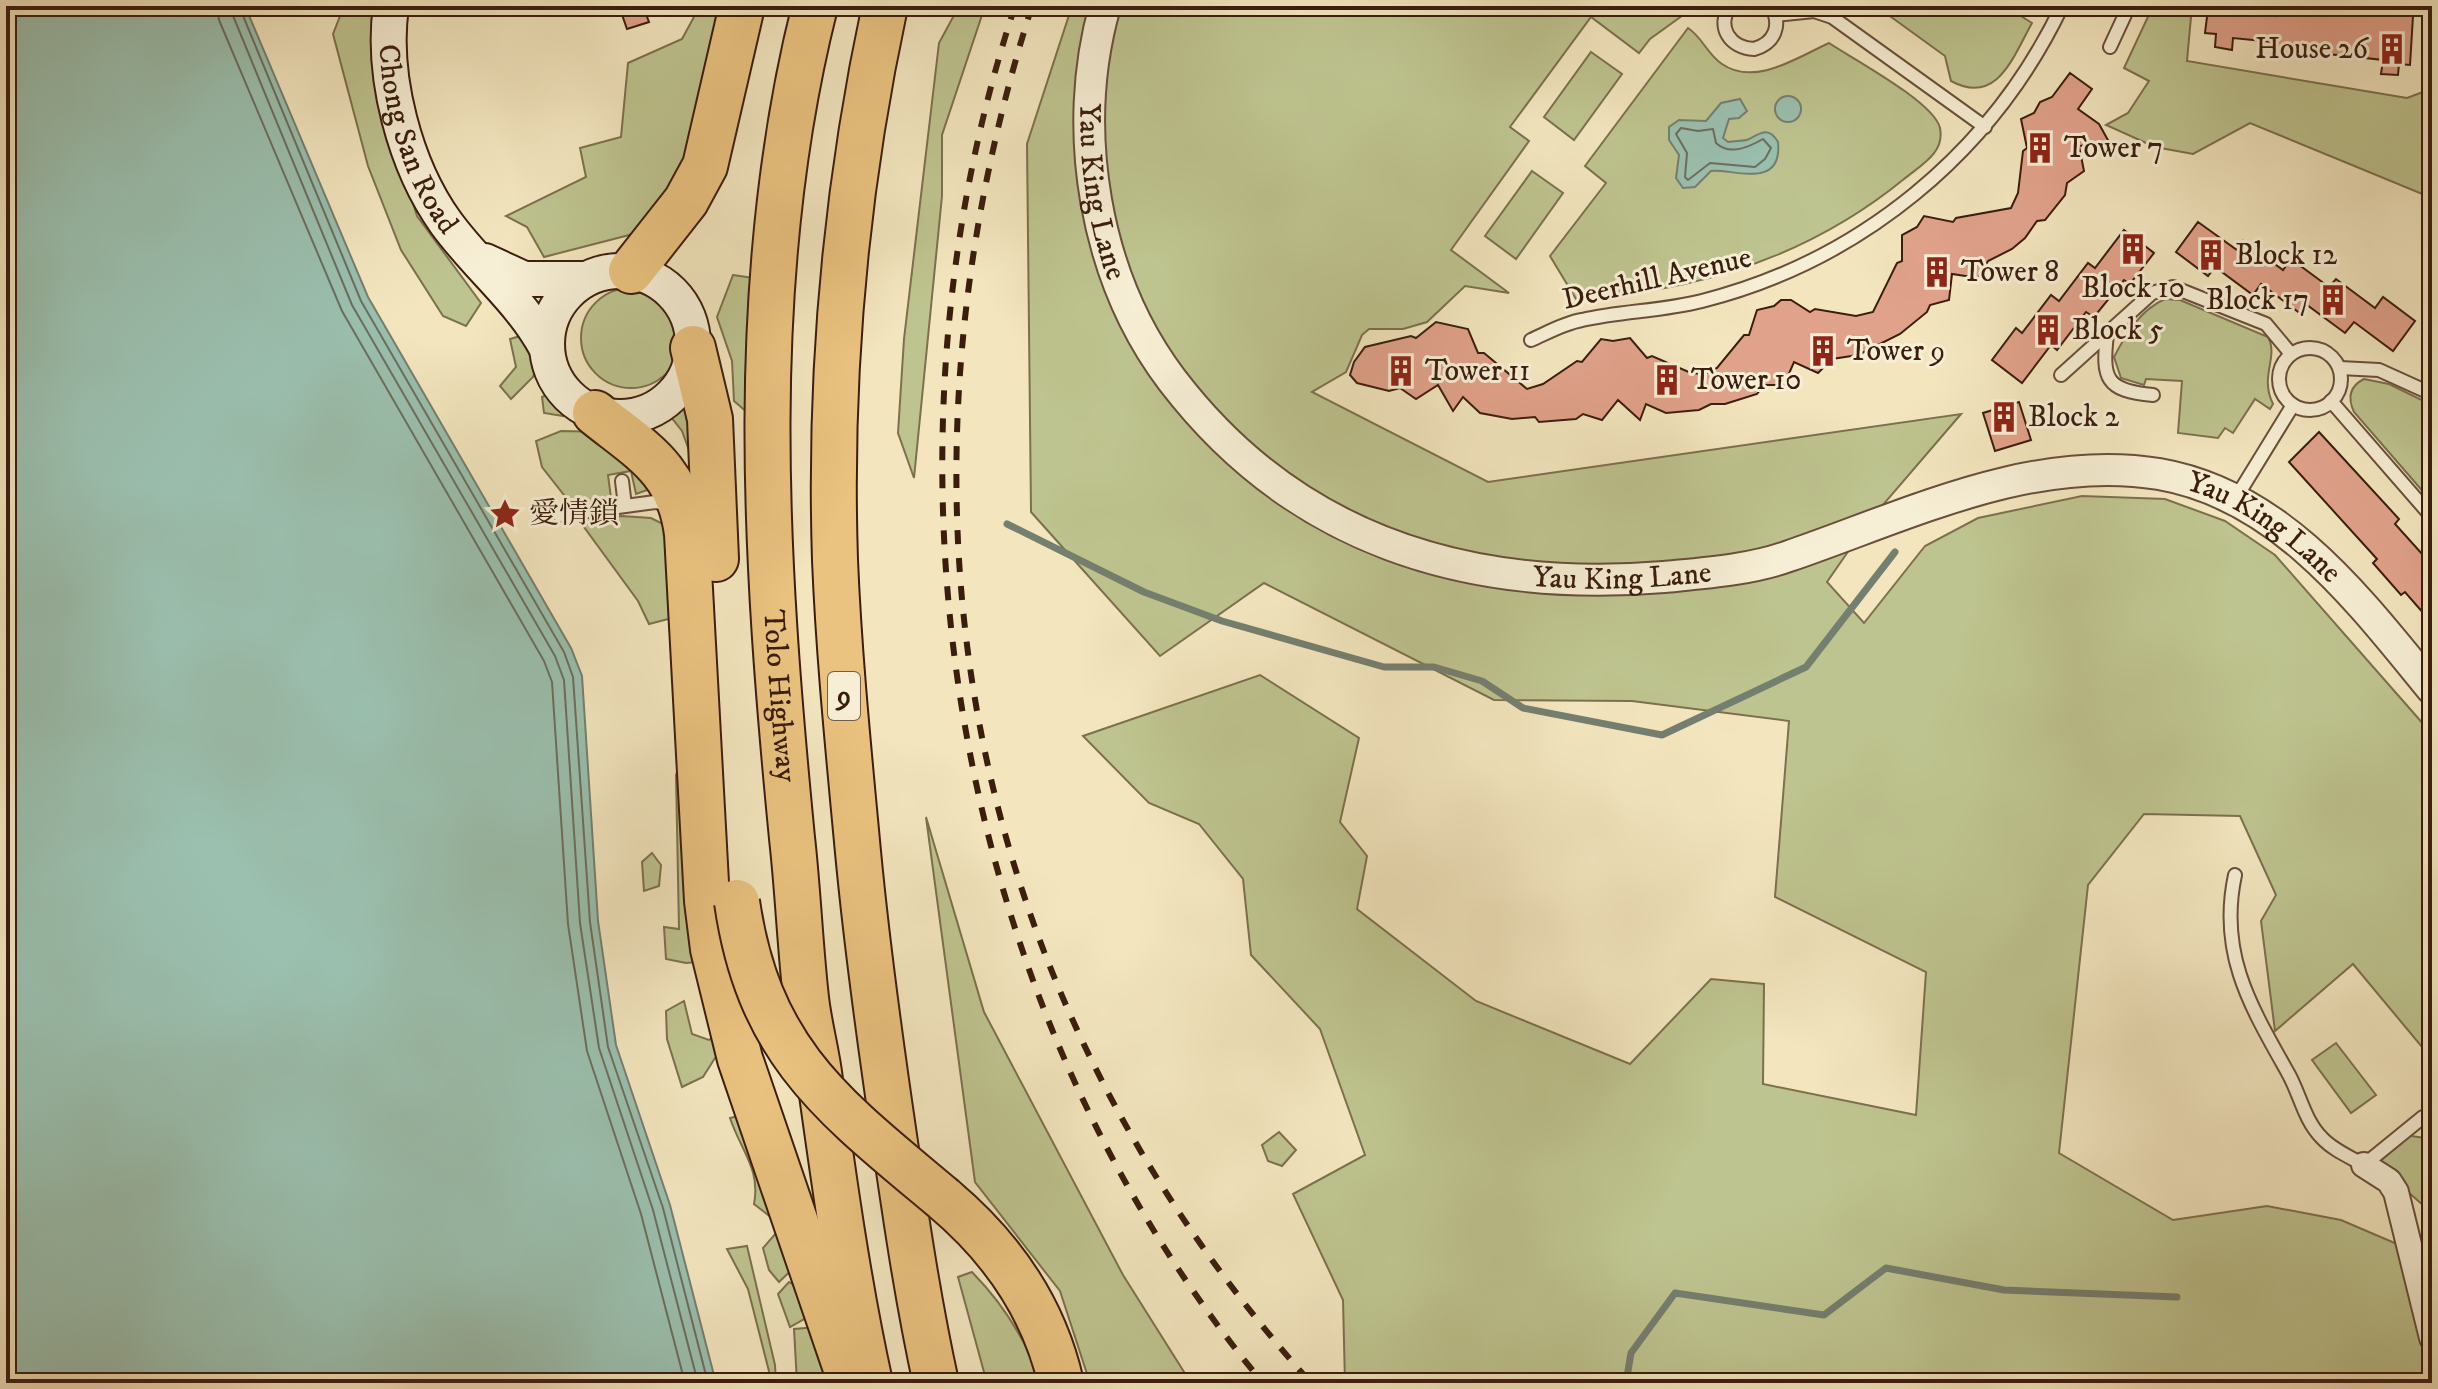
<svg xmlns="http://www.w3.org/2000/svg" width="2438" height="1389" font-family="'IM FELL DW Pica','Noto Serif TC',serif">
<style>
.green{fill:#bec48f;stroke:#7c704e;stroke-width:2}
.water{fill:#9bc0af;stroke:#757f6f;stroke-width:2}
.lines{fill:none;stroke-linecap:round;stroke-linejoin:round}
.shore{stroke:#6b6e5e;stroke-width:2}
.stream{stroke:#757f6f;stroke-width:7}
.building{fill:#e1a28b;stroke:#3b1d0e;stroke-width:2}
.service-casing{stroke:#694f3a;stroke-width:16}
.minor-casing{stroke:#694f3a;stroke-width:28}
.tertiary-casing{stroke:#694f3a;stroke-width:34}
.secondary-casing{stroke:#3b1d0e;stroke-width:38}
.motorway-casing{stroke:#3b1d0e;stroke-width:48}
.service{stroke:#f7efd5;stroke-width:12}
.minor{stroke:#f7efd5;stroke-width:24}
.tertiary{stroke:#f7efd5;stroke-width:30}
.secondary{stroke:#f7efd5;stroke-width:34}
.motorway{stroke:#eac380;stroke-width:44}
.rail{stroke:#3b1d0e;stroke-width:6;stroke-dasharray:14 14;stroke-linecap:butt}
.motorway-bridge-casing{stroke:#3b1d0e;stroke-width:48;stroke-linecap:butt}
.motorway-bridge{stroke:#eac380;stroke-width:44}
.labels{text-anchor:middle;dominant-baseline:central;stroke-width:6;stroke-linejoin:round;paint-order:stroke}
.shield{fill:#f7efd5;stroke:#735c4a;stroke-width:2}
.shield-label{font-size:28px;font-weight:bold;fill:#3b1d0e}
.poi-label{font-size:30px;fill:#3b1d0e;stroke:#f7efd5;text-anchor:start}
.street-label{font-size:30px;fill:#3b1d0e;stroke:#f7efd5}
</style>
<rect width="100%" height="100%" fill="#f3e6bf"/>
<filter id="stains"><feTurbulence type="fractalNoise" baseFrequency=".0025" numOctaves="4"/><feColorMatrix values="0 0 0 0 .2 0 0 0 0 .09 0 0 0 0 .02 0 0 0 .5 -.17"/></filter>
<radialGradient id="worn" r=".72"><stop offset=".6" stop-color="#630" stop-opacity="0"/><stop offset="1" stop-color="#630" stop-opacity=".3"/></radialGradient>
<!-- green -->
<g class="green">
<polygon points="344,6 372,6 373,45 385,112 417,216 481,303 466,326 443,316 401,250 368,166 333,34"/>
<polygon points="700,6 732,6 682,185 633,234 544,257 527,227 506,216 586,177 580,148 621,137 628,63 682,39"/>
<polygon points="959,6 985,6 942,135 942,196 914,478 898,433 904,339 939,43"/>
<polygon points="1072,6 1678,6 1686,13 1650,39 1639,53 1591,17 1510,127 1529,141 1451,250 1509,293 1465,286 1427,322 1403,329 1369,329 1362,335 1346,372 1312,392 1488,482 1961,414 1870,520 1827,582 1864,623 1925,546 1978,518 2082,496 2165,499 2225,521 2275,555 2432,734 2432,1059 2353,964 2275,1031 2261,921 2276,895 2240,816 2144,814 2088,885 2059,1153 2173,1220 2267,1206 2341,1220 2432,1259 2432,1375 2418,1383 1345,1383 1343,1300 1293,1194 1365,1155 1320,1029 1251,955 1243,879 1199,824 1149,803 1083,736 1260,675 1359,738 1340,822 1367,856 1357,909 1476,1001 1630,1064 1711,979 1764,984 1763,1084 1916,1115 1926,972 1775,897 1789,721 1632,701 1494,700 1264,583 1160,656 1031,512 1027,144"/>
<path d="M 1876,6 L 2005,6 L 2032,23 C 2013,57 1997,106 1951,81 L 1945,56 Z"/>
<polygon points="2153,6 2192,6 2187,61 2407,98 2431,89 2432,198 2250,123 2193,154 2155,147 2106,125 2128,113 2149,81 2124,68"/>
<path d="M 1688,28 C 1703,38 1707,54 1722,64 C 1755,87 1798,57 1829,43 C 1853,59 1934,102 1940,128 C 1945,153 1921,165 1904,179 C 1810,256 1696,292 1576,299 L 1550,256 L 1606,183 L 1585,166 Z"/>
<polygon points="1591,52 1622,74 1574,140 1544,117"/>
<polygon points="1532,171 1563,193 1516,259 1485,236"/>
<polygon points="733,275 754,278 749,414 734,401 732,361 717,317"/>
<circle cx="631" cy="338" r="50"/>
<path d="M 2165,299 L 2180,300 L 2268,337 C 2279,357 2259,376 2273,404 L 2270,409 L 2255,399 L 2233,433 L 2225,428 L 2218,438 L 2178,433 L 2182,381 L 2146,379 L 2144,385 L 2121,378 L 2114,357 C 2126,334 2140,310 2165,299 Z"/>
<polygon points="524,335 540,360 533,377 511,399 500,386 516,367 510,339"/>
<path d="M 2364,379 L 2389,384 L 2432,405 L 2432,502 L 2354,412 C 2347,397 2350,386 2364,379 Z"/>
<polygon points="552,393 563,404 563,416 544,413 542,397"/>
<polygon points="685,396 698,406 690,453 682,431 667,412"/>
<polygon points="561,431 604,432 650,489 636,494 631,471 608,475 611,498 575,509 542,467 536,441"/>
<polygon points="622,516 651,518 673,529 676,617 649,624 638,601 584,527 592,518"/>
<polygon points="690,739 706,961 686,963 666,959 664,927 679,929 676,775"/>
<polygon points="926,817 984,1012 1123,1275 1191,1383 1090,1383 1060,1291 975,1182"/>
<polygon points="652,853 661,865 659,886 644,891 642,862"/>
<polygon points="684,1001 692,1034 709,1040 729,1029 733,1050 715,1058 703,1077 682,1087 667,1039 666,1011"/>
<polygon points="2336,1043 2376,1095 2351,1113 2312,1060"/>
<path d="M 743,1115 L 772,1218 L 754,1204 C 761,1169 740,1149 730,1118 Z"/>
<polygon points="1279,1132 1296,1150 1282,1166 1268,1161 1262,1145"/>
<polygon points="2398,1134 2432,1139 2432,1213 2407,1191 2367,1175"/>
<polygon points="776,1233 790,1235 800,1262 779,1282 769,1270 763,1248"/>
<polygon points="747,1246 775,1365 776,1383 772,1383 748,1289 727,1249"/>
<path d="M 972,1272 C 1003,1304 1027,1340 1040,1383 L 987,1383 L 958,1277 Z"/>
<polygon points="789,1282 804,1291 813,1314 790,1327 778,1294"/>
<polygon points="817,1327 844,1383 797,1383 794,1329"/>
</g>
<!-- water -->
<g class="water">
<polygon points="6,6 245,6 368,297 571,648 582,676 598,921 616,1045 670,1205 716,1383 6,1383"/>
<circle cx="1788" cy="109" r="13"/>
<path d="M 1740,99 L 1747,111 L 1739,118 L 1729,119 L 1723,138 L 1728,142 C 1735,140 1743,142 1749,139 C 1762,132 1769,127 1778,142 C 1783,191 1731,168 1711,171 L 1695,187 L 1683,188 L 1676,178 L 1679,155 L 1669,140 L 1669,127 L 1679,120 L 1706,121 L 1721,103 Z"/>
</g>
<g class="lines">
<!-- shore -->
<g class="shore">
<polyline points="217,6 219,20 342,311 544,661 552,682 568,924 587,1051 641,1214 685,1383"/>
<polyline points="229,6 352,305 555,656 564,680 580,923 599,1048 653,1210 698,1383"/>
<polyline points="239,6 361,301 564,652 573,677 590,922 608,1047 663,1208 708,1383"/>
<path d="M 1681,128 L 1698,131 L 1713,129 L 1716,143 C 1730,156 1749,147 1763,139 L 1771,148 L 1765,159 L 1755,167 L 1710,163 L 1688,180 L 1685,177 L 1687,153 L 1676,134 Z"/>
</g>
<!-- stream -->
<g class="stream">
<polyline points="1007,524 1144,592 1222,621 1384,667 1434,667 1482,681 1523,708 1662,735 1806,667 1895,552"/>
<polyline points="1626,1383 1631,1353 1675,1293 1824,1315 1886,1268 2004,1290 2177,1297"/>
</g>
</g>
<!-- building -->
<g class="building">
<polygon points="619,6 643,6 649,22 627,29"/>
<polygon points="2219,6 2241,6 2240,11 2275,16 2276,6 2408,6 2407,15 2413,16 2410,65 2399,64 2398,75 2381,74 2383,60 2328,54 2328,47 2290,43 2289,55 2271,53 2273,42 2233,38 2232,50 2215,47 2216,34 2205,33 2208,9 2219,10"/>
<polygon points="2070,73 2092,89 2078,109 2099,124 2109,142 2079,146 2084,171 2067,183 2065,195 2045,220 2037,221 2025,238 2012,249 1988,261 1978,278 1952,274 1949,300 1930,305 1927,312 1900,334 1858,355 1832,359 1818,373 1794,362 1784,385 1764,385 1757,394 1725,404 1711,404 1699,410 1666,413 1646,404 1640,420 1618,400 1602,420 1583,414 1576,419 1539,422 1535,417 1512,419 1480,413 1463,397 1453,411 1438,385 1416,399 1400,388 1389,391 1357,383 1350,375 1354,362 1365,347 1411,336 1416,338 1436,322 1468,329 1478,353 1484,353 1527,389 1543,384 1577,361 1582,362 1601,339 1613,341 1630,338 1647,358 1652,356 1691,373 1704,374 1717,368 1744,335 1749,335 1757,310 1774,306 1781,300 1791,300 1810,312 1815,309 1856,316 1873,312 1897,263 1902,261 1902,235 1917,227 1924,216 1953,222 1956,218 2011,208 2018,193 2023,151 2027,148 2021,119 2034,113 2040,102 2052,97"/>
<polygon points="2198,222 2237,250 2243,241 2283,270 2291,259 2329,287 2336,279 2375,308 2383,297 2415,321 2393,351 2354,322 2345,333 2307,305 2301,314 2261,284 2253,295 2215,267 2208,276 2176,252"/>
<polygon points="2124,230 2154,253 2130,284 2124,280 2094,317 2086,312 2057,350 2051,345 2022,383 1992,360 2016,328 2022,333 2051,295 2059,301 2088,263 2095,268"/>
<polygon points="2019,402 2031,440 1995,451 1983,413"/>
<polygon points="2319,432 2399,519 2395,524 2432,565 2432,623 2405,592 2401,595 2373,563 2377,559 2289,462"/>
</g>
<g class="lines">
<defs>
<g id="service">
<path d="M 1730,6 C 1716,27 1730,48 1754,49 C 1775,43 1782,25 1771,6"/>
<polyline points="1776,15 1814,11 1832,17 1985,127"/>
<polyline points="2110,47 2129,6"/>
<path d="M 2107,334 C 2102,378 2105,391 2153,395"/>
<path d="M 1531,340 C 1547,333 1564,323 1582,320 C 1622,311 1663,311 1702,301 C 1860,261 1992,153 2062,6"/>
<circle cx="2310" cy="379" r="31"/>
<polyline points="2340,368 2379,370 2432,394"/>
<polyline points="2061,375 2152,293 2173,287 2266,324 2291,354"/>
<polyline points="2331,401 2432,517"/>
<polyline points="622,481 625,506"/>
<polyline points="2234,501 2293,405"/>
<polyline points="559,515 655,502 669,504"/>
<path d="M 2235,875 C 2218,954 2251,1007 2288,1073 C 2300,1094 2304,1120 2322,1138 C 2333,1150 2350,1157 2364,1165 L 2423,1117"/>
</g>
<polyline id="minor" points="2364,1165 2389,1181 2396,1192 2432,1338"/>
<g id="tertiary">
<path id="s1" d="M 1105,6 C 1070,129 1094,277 1172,380 C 1294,540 1467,593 1664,577 C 1705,573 1750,570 1789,556 C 1906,516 2032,453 2159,474 C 2281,495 2359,600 2432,689"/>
</g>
<g id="secondary">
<path id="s2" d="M 391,6 C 381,76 405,166 446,223 C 478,267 520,299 546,347"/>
<polyline points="485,261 524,279 584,279"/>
<circle cx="620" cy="344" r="73"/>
</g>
<g id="motorway">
<path id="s3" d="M 815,6 C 746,279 765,562 792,838 C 798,891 800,945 806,998 C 809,1026 817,1053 820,1080 C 834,1181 848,1283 870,1383"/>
<path d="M 885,6 C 846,187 829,375 835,560 C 839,658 849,755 858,852 C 867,947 880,1041 894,1136 C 906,1219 918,1301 936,1383"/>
<polyline points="631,271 686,201 705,166 742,6"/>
<polyline points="693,348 710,419 716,559"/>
<path d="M 595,413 C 642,451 679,469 687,534 L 707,901 L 713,949 L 740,1059 L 845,1366"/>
<path d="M 944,1199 C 1002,1248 1044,1308 1061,1383"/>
</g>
</defs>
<!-- service casing -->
<use href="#service" class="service-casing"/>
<!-- minor casing -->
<use href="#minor" class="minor-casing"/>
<!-- tertiary casing -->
<use href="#tertiary" class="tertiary-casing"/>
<!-- secondary casing -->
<use href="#secondary" class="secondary-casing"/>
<!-- motorway casing -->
<use href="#motorway" class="motorway-casing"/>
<!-- service -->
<use href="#service" class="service"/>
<!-- minor -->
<use href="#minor" class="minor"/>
<!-- tertiary -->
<use href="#tertiary" class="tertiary"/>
<!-- secondary -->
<use href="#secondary" class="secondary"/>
<!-- motorway -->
<use href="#motorway" class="motorway"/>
<!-- rail -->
<g class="rail">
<path d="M 1015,6 C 863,466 951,1008 1263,1383"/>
<path d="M 1032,6 C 874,502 962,993 1311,1383"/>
</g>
<defs>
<path id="motorway-bridge" d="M 737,902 C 759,1053 833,1106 944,1199"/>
</defs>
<!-- motorway-bridge casing -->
<use href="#motorway-bridge" class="motorway-bridge-casing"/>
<!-- motorway-bridge -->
<use href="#motorway-bridge" class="motorway-bridge"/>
</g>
<!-- icons -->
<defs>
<symbol id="building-bare" viewBox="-9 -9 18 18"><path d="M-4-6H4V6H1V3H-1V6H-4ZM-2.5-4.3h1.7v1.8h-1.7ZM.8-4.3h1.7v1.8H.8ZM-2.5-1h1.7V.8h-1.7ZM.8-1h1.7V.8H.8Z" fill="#8f2418" stroke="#f7efd5" stroke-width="2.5" paint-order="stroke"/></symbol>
<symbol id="sight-bare" viewBox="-9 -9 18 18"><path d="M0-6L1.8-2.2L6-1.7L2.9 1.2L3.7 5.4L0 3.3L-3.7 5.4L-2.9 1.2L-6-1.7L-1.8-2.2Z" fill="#8f2418" stroke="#f7efd5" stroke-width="2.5" paint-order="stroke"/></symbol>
</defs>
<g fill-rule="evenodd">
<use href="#building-bare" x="2370" y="27" width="44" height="44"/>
<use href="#building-bare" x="2018" y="126" width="44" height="44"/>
<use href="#building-bare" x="2111" y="227" width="44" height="44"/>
<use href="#building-bare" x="2189" y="233" width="44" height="44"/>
<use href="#building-bare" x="1915" y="250" width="44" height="44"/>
<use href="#building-bare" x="2311" y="278" width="44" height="44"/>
<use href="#building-bare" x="2026" y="308" width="44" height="44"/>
<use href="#building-bare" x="1801" y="329" width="44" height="44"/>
<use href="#building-bare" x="1379" y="349" width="44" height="44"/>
<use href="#building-bare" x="1645" y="358" width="44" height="44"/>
<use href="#building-bare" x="1982" y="395" width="44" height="44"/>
<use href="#sight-bare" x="483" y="492" width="44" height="44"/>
</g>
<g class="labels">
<!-- shield labels -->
<rect class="shield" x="828" y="672" width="32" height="48" rx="6"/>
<g class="shield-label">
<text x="844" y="696">9</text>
</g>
<!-- poi labels -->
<g class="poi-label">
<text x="2368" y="49" text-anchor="end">House 26</text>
<text x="2064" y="148">Tower 7</text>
<text x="2235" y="255">Block 12</text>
<text x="1961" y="272">Tower 8</text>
<text x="2133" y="288" text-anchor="middle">Block 10</text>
<text x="2309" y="300" text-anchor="end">Block 17</text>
<text x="2072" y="330">Block 5</text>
<text x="1847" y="351">Tower 9</text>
<text x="1425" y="371">Tower 11</text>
<text x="1691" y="380">Tower 10</text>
<text x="2028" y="417">Block 2</text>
<text x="529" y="514">愛情鎖</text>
</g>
<!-- street labels -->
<g class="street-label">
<text stroke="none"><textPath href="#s2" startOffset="138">Chong San Road</textPath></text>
<text stroke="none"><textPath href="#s1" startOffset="188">Yau King Lane</textPath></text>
<text transform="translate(1657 279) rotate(-13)">Deerhill Avenue</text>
<text stroke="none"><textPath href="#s1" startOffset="1578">Yau King Lane</textPath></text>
<text stroke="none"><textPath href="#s1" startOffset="906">Yau King Lane</textPath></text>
<text stroke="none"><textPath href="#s3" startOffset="694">Tolo Highway</textPath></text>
</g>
</g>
<!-- margin -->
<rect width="2438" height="1389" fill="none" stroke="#f3e6bf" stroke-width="32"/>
<rect x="8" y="8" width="2422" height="1373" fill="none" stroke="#3b1d0e" stroke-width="4"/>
<rect x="16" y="16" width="2406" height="1357" fill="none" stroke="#3b1d0e" stroke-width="2"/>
<rect width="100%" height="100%" filter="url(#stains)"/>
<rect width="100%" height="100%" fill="url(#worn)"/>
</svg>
